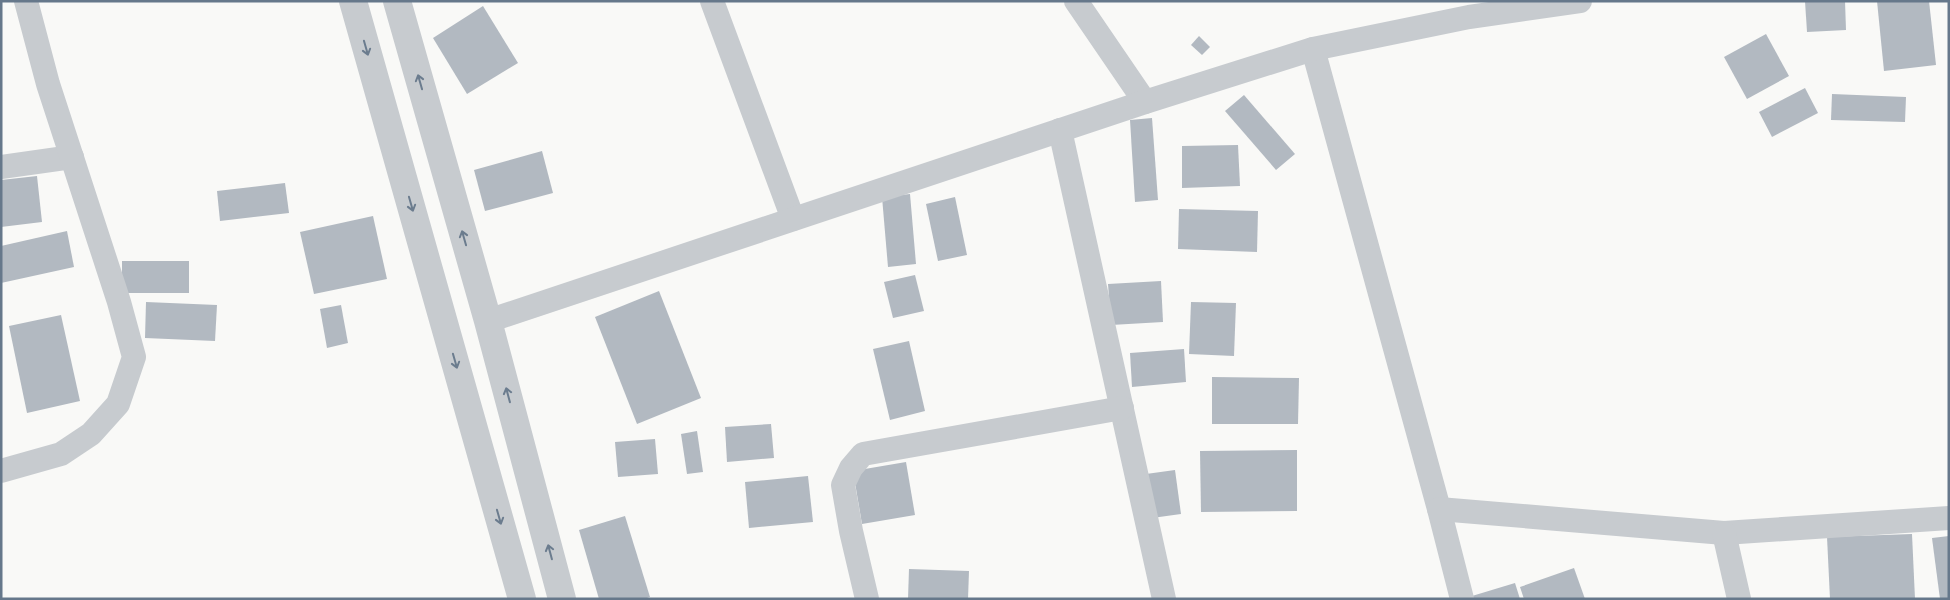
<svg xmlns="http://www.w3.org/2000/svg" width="1950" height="600" font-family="'Asap Condensed',sans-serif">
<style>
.building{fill:#b2b9c1}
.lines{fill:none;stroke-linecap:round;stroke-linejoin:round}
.minor{stroke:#c7cbcf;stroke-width:24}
.tertiary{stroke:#c7cbcf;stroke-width:28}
.oneway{stroke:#6b7c8e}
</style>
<rect width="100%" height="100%" fill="#f9f9f7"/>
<!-- building -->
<g class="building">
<polygon points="1805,1 1845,1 1846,30 1807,32"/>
<polygon points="1877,1 1929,1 1936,65 1884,71"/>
<polygon points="483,6 518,63 467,94 433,38"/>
<polygon points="1766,34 1789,76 1747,99 1724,57"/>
<polygon points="1199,36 1210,47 1202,55 1191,45"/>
<polygon points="1805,88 1818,113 1772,137 1759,112"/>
<polygon points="1832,94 1906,97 1905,122 1831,120"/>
<polygon points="1244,95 1295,154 1276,170 1225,111"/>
<polygon points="1152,118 1158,200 1135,202 1130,120"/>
<polygon points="1238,145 1240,186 1182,188 1182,146"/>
<polygon points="542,151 553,193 485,211 474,170"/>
<polygon points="37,176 42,222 1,227 1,180"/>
<polygon points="285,183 289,213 220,221 217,191"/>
<polygon points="910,194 916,264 888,267 882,197"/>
<polygon points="955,197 967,255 938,261 926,204"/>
<polygon points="1179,209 1258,211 1257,252 1178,249"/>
<polygon points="373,216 387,279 314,294 300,232"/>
<polygon points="67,231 74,267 1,283 1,246"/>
<rect x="122" y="261" width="67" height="32"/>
<polygon points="915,275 924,311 893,318 884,282"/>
<polygon points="1161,281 1163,322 1111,325 1108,284"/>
<polygon points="659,291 701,398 637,424 595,317"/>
<polygon points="146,302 217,305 215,341 145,338"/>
<polygon points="1191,302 1236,303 1234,356 1189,354"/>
<polygon points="341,305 348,343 327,348 320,309"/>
<polygon points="61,315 80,401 27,413 9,326"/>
<polygon points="909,341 925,411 890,420 873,349"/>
<polygon points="1184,349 1186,382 1132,387 1130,353"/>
<polygon points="1212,377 1299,378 1298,424 1212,424"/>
<polygon points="771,424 774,458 727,462 725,427"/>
<polygon points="697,431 703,472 687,474 681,434"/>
<polygon points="655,439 658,474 618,477 615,442"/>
<polygon points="1297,450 1297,511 1201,512 1200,451"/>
<polygon points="906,462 915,515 862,524 853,471"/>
<polygon points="1175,470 1181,514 1152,518 1146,474"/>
<polygon points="808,476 813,522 749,528 745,482"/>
<polygon points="625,516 650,597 644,599 599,599 579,530"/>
<polygon points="1912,534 1915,599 1830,599 1827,537"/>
<polygon points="1949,536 1949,599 1940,599 1932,538"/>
<polygon points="1574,568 1585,599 1524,599 1520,587"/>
<polygon points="909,569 969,571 968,599 908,599"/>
<polygon points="1515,583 1520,599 1473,599 1472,596"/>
</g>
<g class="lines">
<!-- minor -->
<g class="minor">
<polyline points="712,1 793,219"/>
<polyline points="1076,1 1145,102"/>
<polyline points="1313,49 1439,509 1462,599"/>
<polyline points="1060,130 1164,599"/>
<polyline points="1,167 72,157"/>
<polyline points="488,321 1145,102 1313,49 1469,17 1580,1"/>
<polyline points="1,471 61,454 91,434 118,404 134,357 119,302 48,84 26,1"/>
<polyline points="1439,509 1724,533 1949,518"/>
<polyline points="1724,533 1739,599"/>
<polyline points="867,599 851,531 843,485 851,468 863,454 1122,408"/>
</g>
<!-- tertiary -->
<g class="tertiary">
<polyline points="353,1 522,599"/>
<polyline points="397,1 488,321 562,599"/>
</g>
</g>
<!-- one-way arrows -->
<defs><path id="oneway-shaft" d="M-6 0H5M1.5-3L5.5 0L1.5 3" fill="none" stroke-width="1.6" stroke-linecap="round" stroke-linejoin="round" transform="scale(1.25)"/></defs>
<g class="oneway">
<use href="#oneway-shaft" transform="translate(366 48) rotate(74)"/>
<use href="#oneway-shaft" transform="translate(420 82) rotate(-106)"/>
<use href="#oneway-shaft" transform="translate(411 204) rotate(74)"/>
<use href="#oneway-shaft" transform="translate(464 238) rotate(-106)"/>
<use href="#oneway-shaft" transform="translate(455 361) rotate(74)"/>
<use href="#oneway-shaft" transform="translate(508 395) rotate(-105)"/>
<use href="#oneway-shaft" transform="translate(499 517) rotate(74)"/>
<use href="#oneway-shaft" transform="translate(550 552) rotate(-105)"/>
</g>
<!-- border -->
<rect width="1950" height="600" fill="none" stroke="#66788b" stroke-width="5"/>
</svg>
